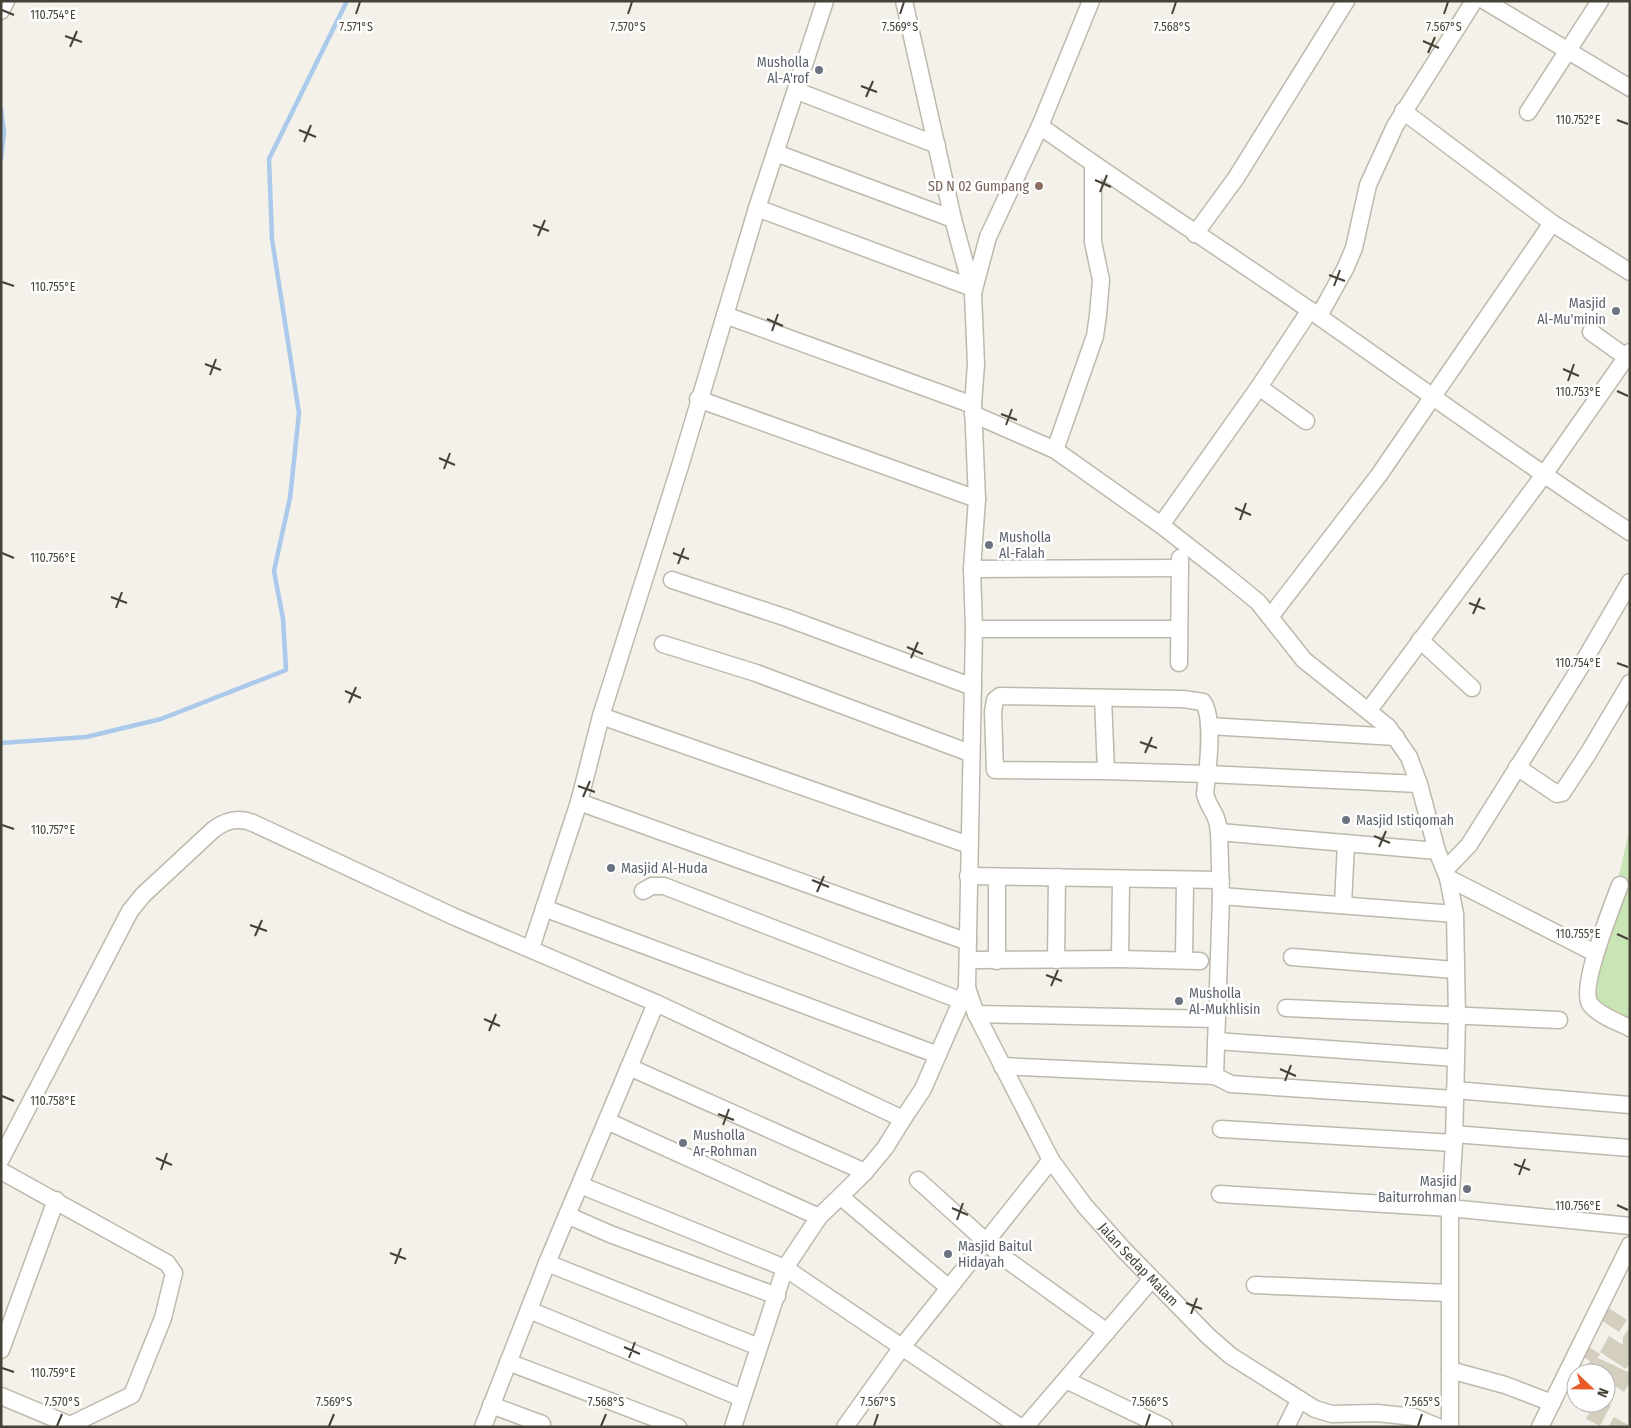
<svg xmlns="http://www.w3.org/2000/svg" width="1631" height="1428" font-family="'Fira Sans Condensed',sans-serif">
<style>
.green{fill:#c9e4b5}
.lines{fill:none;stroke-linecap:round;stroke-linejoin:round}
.stream{stroke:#aac9eb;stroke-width:4.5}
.building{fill:#d4cebf}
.street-casing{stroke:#beb9ac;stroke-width:19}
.street{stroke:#fff;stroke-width:16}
.ticks{fill:none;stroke:#464238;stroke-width:2}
.worship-dot{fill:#6b7280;stroke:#fff;stroke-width:2}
.education-dot{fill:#8d6e63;stroke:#fff;stroke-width:2}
.labels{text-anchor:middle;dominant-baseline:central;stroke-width:5;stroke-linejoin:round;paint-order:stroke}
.worship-label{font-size:14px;fill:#5b616d;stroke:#fff;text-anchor:start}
.education-label{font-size:14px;fill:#785e54;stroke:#fff;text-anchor:end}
.street-label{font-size:14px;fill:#464238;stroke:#fff}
.ticks-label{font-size:12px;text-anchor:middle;fill:#464238;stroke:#fff;stroke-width:5;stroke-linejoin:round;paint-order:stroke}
</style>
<rect width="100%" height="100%" fill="#f3f1e9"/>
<!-- green -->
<polygon class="green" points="1630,827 1630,1026 1589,1008"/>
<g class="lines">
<!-- stream -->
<g class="stream">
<polyline points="1,109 4,132 1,159"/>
<polyline points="1,743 86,737 161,719 286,670 283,619 274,571 290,498 299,413 272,239 269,159 347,1"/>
</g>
</g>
<!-- building -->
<g class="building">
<polygon points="1609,1308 1627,1320 1619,1332 1601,1320"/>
<polygon points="1630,1327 1630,1363 1626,1369 1600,1352 1609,1336 1623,1345 1623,1337"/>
<polygon points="1586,1345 1600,1354 1594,1364 1598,1358 1630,1373 1630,1382 1624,1392 1606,1380 1606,1373 1594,1373 1586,1369 1590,1361 1580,1355"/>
<polygon points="1595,1403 1611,1405 1600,1426 1586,1419"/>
<polygon points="1614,1417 1630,1426 1630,1427 1608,1427"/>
</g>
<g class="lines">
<defs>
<g id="street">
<polyline points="904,1 953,219 973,293"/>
<polyline points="1485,1 1630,88"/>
<polyline points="1,11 6,1"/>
<polyline points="797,91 937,145"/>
<polyline points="1403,111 1552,223 1630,272"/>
<polyline points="1528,112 1600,1"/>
<path d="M 1040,126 C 1132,192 1228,253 1321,318 C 1424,390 1525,464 1630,532"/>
<polyline points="776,153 953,219"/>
<polyline points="757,208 970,287"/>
<polyline points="1195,234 1236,178 1346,1"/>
<polyline points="725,315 973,405"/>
<polyline points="1319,316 1345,269 1354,248 1368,185 1395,126 1474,1"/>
<polyline points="1591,332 1626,357"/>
<polyline points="1259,387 1306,421"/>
<polyline points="698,399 977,499"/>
<polyline points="973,414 1055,450 1161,525 1225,575 1258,602 1304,660 1388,727 1409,757 1419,784 1437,851 1448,878 1455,914 1457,1017 1454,1143 1450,1208 1450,1427"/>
<polyline points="1055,450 1095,336 1098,315 1101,280 1093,242 1093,164"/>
<polyline points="1161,525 1259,387 1310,310"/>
<polyline points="972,569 1180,568"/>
<polyline points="672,580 787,618 973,687"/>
<polyline points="1270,617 1379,475 1552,223"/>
<polyline points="974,629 1179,629"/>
<polyline points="1420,640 1472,688"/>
<polyline points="663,644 756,673 970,753"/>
<polyline points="1179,663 1180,558"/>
<polyline points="1103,698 1106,771 1207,774 1419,784"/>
<polyline points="1369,710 1543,476 1630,352"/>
<polyline points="601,716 969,845"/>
<polyline points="1209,726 1396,737"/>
<polyline points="1517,767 1557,794 1562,793 1589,752 1630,683"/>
<path d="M 1106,771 L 995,770 L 993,712 L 995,700 L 1000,696 L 1183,699 L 1203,702 C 1215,719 1207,773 1205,794 C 1209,810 1217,811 1219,832"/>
<polyline points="579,802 968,942"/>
<polyline points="1445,870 1469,845 1578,671 1630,582"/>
<polyline points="968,876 1221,880"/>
<polyline points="1448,878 1595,953"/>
<polyline points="1121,879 1120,959 1200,961"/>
<path d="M 1620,885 C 1613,904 1579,988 1590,1004 C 1598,1015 1618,1022 1630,1028"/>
<polyline points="643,891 652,886 664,886 962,1001"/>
<polyline points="1221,896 1219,832 1437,851"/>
<polyline points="1343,905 1346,843"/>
<polyline points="544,908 938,1055"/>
<polyline points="531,948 579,802 601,716 680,466 757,208 825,1"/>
<polyline points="1292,957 1455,970"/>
<polyline points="968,960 1120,959"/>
<polyline points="1056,960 1057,877"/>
<polyline points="1184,960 1185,880"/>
<polyline points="997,961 997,877"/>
<path id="s1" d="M 967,988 L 976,1014 L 1051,1160 L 1084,1205 L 1124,1250 L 1208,1336 L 1231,1356 L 1315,1409 L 1332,1414 L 1377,1413 L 1414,1417 L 1438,1427"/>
<polyline points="1286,1008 1559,1020"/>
<polyline points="976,1014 1216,1019"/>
<polyline points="1216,1041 1455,1058"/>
<polyline points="1002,1066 1215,1076"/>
<polyline points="629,1067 865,1172"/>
<polyline points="1455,1090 1630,1105"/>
<polyline points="1454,1099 1231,1084 1215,1076 1221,896 1455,914"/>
<polyline points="607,1121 819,1217"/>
<polyline points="1221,1129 1454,1143"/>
<polyline points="1454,1134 1630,1148"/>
<path d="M 1,1159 L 130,911 L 143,895 L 213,830 C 226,820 238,817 253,823 L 457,918 L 656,1003 L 903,1119 L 923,1089 L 967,988 L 974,629 L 972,569 L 977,499 L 973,405 L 976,364 L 973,293 L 988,237 L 1040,126 L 1091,1"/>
<polyline points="1,1171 167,1263 174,1273 163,1318 132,1395 66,1427"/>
<polyline points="918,1180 1003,1257 1107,1332"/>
<polyline points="580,1185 785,1268 1020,1427"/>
<polyline points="1220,1194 1450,1208 1630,1226"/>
<polyline points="841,1197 949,1288"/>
<polyline points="567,1215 610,1234 777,1296"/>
<polyline points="547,1263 759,1347"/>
<polyline points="1255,1285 1449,1293"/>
<polyline points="529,1310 742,1398"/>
<polyline points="1,1350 56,1200"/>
<polyline points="508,1362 678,1427"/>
<polyline points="1450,1370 1505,1385 1552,1403"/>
<polyline points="1066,1380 1164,1427"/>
<polyline points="1,1396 70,1425"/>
<polyline points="491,1405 542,1424"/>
<polyline points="483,1427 547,1263 656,1003"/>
<polyline points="733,1427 785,1268 819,1217 865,1172 885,1148 903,1119"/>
<polyline points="845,1427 902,1347 1051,1160"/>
<polyline points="1025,1427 1151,1280"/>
<polyline points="1286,1427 1299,1401"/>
<polyline points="1540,1427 1630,1245"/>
</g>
</defs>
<!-- street casing -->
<use href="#street" class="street-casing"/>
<!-- street -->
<use href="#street" class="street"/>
</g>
<!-- ticks -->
<path class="ticks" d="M 2,10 L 14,15M 356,14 L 360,2M 628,14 L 632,2M 900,14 L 904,2M 1172,14 L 1176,2M 1444,14 L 1448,2M 65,36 L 82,42M 1423,41 L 1439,48M 70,47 L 77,31M 1428,53 L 1435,37M 861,86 L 877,92M 866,97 L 873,81M 1617,120 L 1628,124M 299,130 L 316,137M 304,142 L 311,125M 1095,180 L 1111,187M 1100,192 L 1107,175M 533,225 L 549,231M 538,236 L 545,220M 1329,275 L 1345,281M 2,282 L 14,286M 1334,286 L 1340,270M 767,319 L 783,326M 772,331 L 778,314M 205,364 L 221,370M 1563,369 L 1579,376M 210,375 L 216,359M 1568,381 L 1574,364M 1617,391 L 1628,396M 1001,414 L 1017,420M 1006,425 L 1012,409M 439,458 L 455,465M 444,469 L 450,453M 1235,508 L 1251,515M 1240,520 L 1246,503M 2,553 L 14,558M 673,553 L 689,559M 678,564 L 684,548M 111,597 L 127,603M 1469,603 L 1485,609M 116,608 L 122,592M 1473,614 L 1480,598M 907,647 L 923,654M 911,658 L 918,642M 1617,663 L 1628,667M 345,691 L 361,698M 349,703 L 356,687M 1140,742 L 1157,748M 1145,753 L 1152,737M 578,786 L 595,792M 583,797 L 590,781M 2,825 L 14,829M 1374,836 L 1390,843M 1379,847 L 1386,831M 812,880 L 829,887M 817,892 L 824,876M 250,925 L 267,931M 1617,934 L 1628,939M 255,936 L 262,920M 1046,975 L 1062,981M 1051,986 L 1058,970M 484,1019 L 500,1026M 489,1031 L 496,1014M 1280,1069 L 1296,1076M 1285,1081 L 1291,1065M 2,1096 L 14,1101M 718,1114 L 734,1120M 723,1125 L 729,1109M 156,1158 L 172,1165M 1514,1164 L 1530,1170M 161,1170 L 167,1153M 1519,1175 L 1525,1159M 1617,1205 L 1628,1210M 952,1208 L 968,1215M 957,1220 L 963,1203M 390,1253 L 406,1259M 395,1264 L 401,1248M 1186,1303 L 1202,1309M 1191,1314 L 1197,1298M 624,1347 L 640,1354M 629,1358 L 635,1342M 2,1368 L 14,1372M 57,1426 L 62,1414M 329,1426 L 334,1414M 601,1426 L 606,1414M 874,1426 L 878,1414M 1146,1426 L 1150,1414M 1418,1426 L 1422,1414"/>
<!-- markers -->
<g class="worship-dot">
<circle cx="819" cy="70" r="5"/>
<circle cx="1616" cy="311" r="5"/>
<circle cx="989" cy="545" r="5"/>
<circle cx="1346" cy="820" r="5"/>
<circle cx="611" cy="868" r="5"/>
<circle cx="1179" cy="1001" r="5"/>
<circle cx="683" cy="1143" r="5"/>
<circle cx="1467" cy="1189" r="5"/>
<circle cx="948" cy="1254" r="5"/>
</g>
<circle class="education-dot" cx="1039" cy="186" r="5"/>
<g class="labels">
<!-- worship labels -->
<g class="worship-label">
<text x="809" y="62" text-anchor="end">Musholla<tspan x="809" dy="16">Al-A'rof</tspan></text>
<text x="1606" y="303" text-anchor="end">Masjid<tspan x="1606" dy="16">Al-Mu'minin</tspan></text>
<text x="999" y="537">Musholla<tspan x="999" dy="16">Al-Falah</tspan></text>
<text x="1356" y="820">Masjid Istiqomah</text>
<text x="621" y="868">Masjid Al-Huda</text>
<text x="1189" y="993">Musholla<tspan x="1189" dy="16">Al-Mukhlisin</tspan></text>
<text x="693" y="1135">Musholla<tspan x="693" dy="16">Ar-Rohman</tspan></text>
<text x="1457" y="1181" text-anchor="end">Masjid<tspan x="1457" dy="16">Baiturrohman</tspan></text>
<text x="958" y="1246">Masjid Baitul<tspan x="958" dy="16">Hidayah</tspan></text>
</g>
<!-- education labels -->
<g class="education-label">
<text x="1029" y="186">SD N 02 Gumpang</text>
</g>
<!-- street labels -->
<g class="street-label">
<text stroke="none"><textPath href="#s1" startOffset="328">Jalan Sedap Malam</textPath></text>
</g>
</g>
<g class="ticks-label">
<text x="53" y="19">110.754°E</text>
<text x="356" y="31">7.571°S</text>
<text x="628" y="31">7.570°S</text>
<text x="900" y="31">7.569°S</text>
<text x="1172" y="31">7.568°S</text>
<text x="1444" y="31">7.567°S</text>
<text x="1578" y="124">110.752°E</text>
<text x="53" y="291">110.755°E</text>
<text x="1578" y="396">110.753°E</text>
<text x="53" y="562">110.756°E</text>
<text x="1578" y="667">110.754°E</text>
<text x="53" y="834">110.757°E</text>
<text x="1578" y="938">110.755°E</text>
<text x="53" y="1105">110.758°E</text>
<text x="1578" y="1210">110.756°E</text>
<text x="53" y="1377">110.759°E</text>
<text x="62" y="1406">7.570°S</text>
<text x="334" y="1406">7.569°S</text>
<text x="606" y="1406">7.568°S</text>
<text x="878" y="1406">7.567°S</text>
<text x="1150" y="1406">7.566°S</text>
<text x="1422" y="1406">7.565°S</text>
</g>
<!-- border -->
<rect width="1631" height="1428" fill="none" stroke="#464238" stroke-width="5"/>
<!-- north arrow -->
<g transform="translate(1591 1388) rotate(112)"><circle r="24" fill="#ffffff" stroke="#b5b3af"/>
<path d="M0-4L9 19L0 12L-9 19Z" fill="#e95c2a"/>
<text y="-8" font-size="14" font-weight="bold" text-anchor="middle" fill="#464238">N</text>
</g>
</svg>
